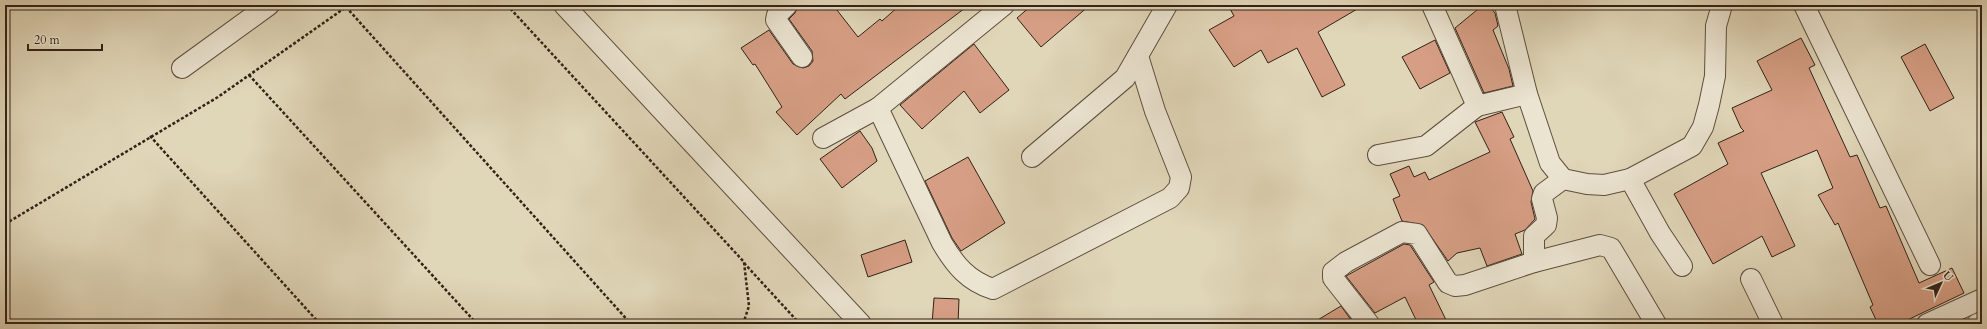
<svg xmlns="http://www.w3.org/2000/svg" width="1987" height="329" font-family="Cardo,serif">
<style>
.building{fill:#d69e84;stroke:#322217}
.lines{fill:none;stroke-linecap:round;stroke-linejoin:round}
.minor-casing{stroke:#5e4f3f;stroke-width:22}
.path{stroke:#322217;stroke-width:2.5;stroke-dasharray:3 2;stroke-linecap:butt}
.minor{stroke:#ebe4d1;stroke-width:20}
</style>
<rect width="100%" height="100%" fill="#e0d6b8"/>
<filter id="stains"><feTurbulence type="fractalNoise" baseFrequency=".005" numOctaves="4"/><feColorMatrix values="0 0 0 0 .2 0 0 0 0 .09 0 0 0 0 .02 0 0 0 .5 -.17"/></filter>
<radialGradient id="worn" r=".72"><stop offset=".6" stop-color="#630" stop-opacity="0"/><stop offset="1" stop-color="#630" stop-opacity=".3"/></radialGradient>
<!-- building -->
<g class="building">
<polygon points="798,5 833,5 858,37 880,19 882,21 900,5 969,5 845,99 841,94 797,135 776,112 782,107 755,64 753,65 741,48 769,30 793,64 803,68 809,66 813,61 812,51 789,19 795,13"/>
<polygon points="1032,5 1090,5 1041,47 1017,18"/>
<polygon points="1228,5 1364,5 1318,32 1345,85 1322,97 1297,48 1268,63 1261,50 1234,67 1209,30 1234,16"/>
<polygon points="1483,5 1488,5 1495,13 1498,26 1493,30 1509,69 1513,86 1484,93 1455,28"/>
<polygon points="1801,38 1815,65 1809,68 1850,157 1857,155 1880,208 1886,206 1919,283 1952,268 1964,293 1899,324 1878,324 1870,307 1873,305 1838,223 1835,225 1818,195 1833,188 1817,150 1761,173 1795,246 1772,257 1762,236 1713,264 1674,194 1728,164 1718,143 1744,131 1741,128 1732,108 1772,90 1757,61"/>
<polygon points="1435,40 1450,73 1420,89 1402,57"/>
<polygon points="974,44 1009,90 980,113 964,91 922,129 900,105"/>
<polygon points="1925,44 1954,98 1930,111 1901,57"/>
<polygon points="1502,112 1514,137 1510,139 1533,191 1531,202 1535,219 1525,230 1515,234 1522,254 1487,266 1480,248 1457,253 1448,261 1423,225 1402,221 1393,199 1400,196 1390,174 1409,166 1414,177 1425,172 1429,180 1490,152 1475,122"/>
<polygon points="860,131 872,148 877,161 842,188 820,159"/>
<polygon points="968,157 1005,223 961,251 952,238 925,181"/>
<polygon points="905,240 912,262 868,277 861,255"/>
<polygon points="1404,244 1410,245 1434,282 1429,285 1448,324 1418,324 1405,297 1375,313 1346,276"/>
<polygon points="934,298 959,299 958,324 932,324"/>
<polygon points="1341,306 1354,324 1311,324"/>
</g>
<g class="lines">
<defs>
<g id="minor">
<polyline points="564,5 861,324"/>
<polyline points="787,5 777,15 776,20 802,57"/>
<path d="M 1004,5 L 878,108 L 942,243 C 955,265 968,281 993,289 L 1170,198 L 1179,188 L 1181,177 L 1155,111 L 1138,56"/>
<polyline points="1432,5 1477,106 1527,94"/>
<polyline points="1505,5 1527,94 1550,163 1563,179 1587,184 1604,185 1630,179 1692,146 1703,127 1709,105 1715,76 1716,26 1722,5"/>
<polyline points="1804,5 1930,265"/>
<polyline points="182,68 269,5"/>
<polyline points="823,138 878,108"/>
<polyline points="1378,155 1426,146 1477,106"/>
<polyline points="1032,157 1125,78 1167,5"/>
<polyline points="1630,179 1660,233 1682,266"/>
<polyline points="1534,262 1534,236 1546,225 1547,218 1542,199 1544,193 1563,179"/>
<polyline points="1751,279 1773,324"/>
<polyline points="1369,324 1333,278 1333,272 1346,262 1402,232 1417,234 1448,283 1455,286 1465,285 1534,262 1600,245 1611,248 1656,324"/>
<polyline points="1927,324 1982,299"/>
<polyline points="1977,324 1982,322"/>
</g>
</defs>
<!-- minor casing -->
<use href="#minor" class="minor-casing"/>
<!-- path -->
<g class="path">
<polyline points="507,5 744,262 749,306 743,324"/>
<polyline points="346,7 631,324"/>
<polyline points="249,75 477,324"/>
<polyline points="150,136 320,324"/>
<polyline points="5,224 218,97 349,5"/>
<polyline points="744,263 800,324"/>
<polyline points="5,314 14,324"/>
</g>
<!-- minor -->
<use href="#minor" class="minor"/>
</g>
<!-- margin -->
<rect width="1987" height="329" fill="none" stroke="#e0d6b8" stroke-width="20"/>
<rect x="6" y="6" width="1975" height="317" fill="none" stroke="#322217" stroke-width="2"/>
<rect x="10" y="10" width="1967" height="309" fill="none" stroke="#322217"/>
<!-- north arrow -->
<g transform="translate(1941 283) rotate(46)" stroke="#ebe4d1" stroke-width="3" paint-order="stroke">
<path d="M0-3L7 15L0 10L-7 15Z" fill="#322217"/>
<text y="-6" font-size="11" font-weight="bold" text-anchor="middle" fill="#322217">U</text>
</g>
<!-- scale -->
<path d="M28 44v6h74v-6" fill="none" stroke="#322217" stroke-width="2"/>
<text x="34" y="44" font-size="12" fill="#322217" stroke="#ebe4d1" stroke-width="3" paint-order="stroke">20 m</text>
<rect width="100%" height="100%" filter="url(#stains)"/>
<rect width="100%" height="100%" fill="url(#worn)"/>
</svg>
